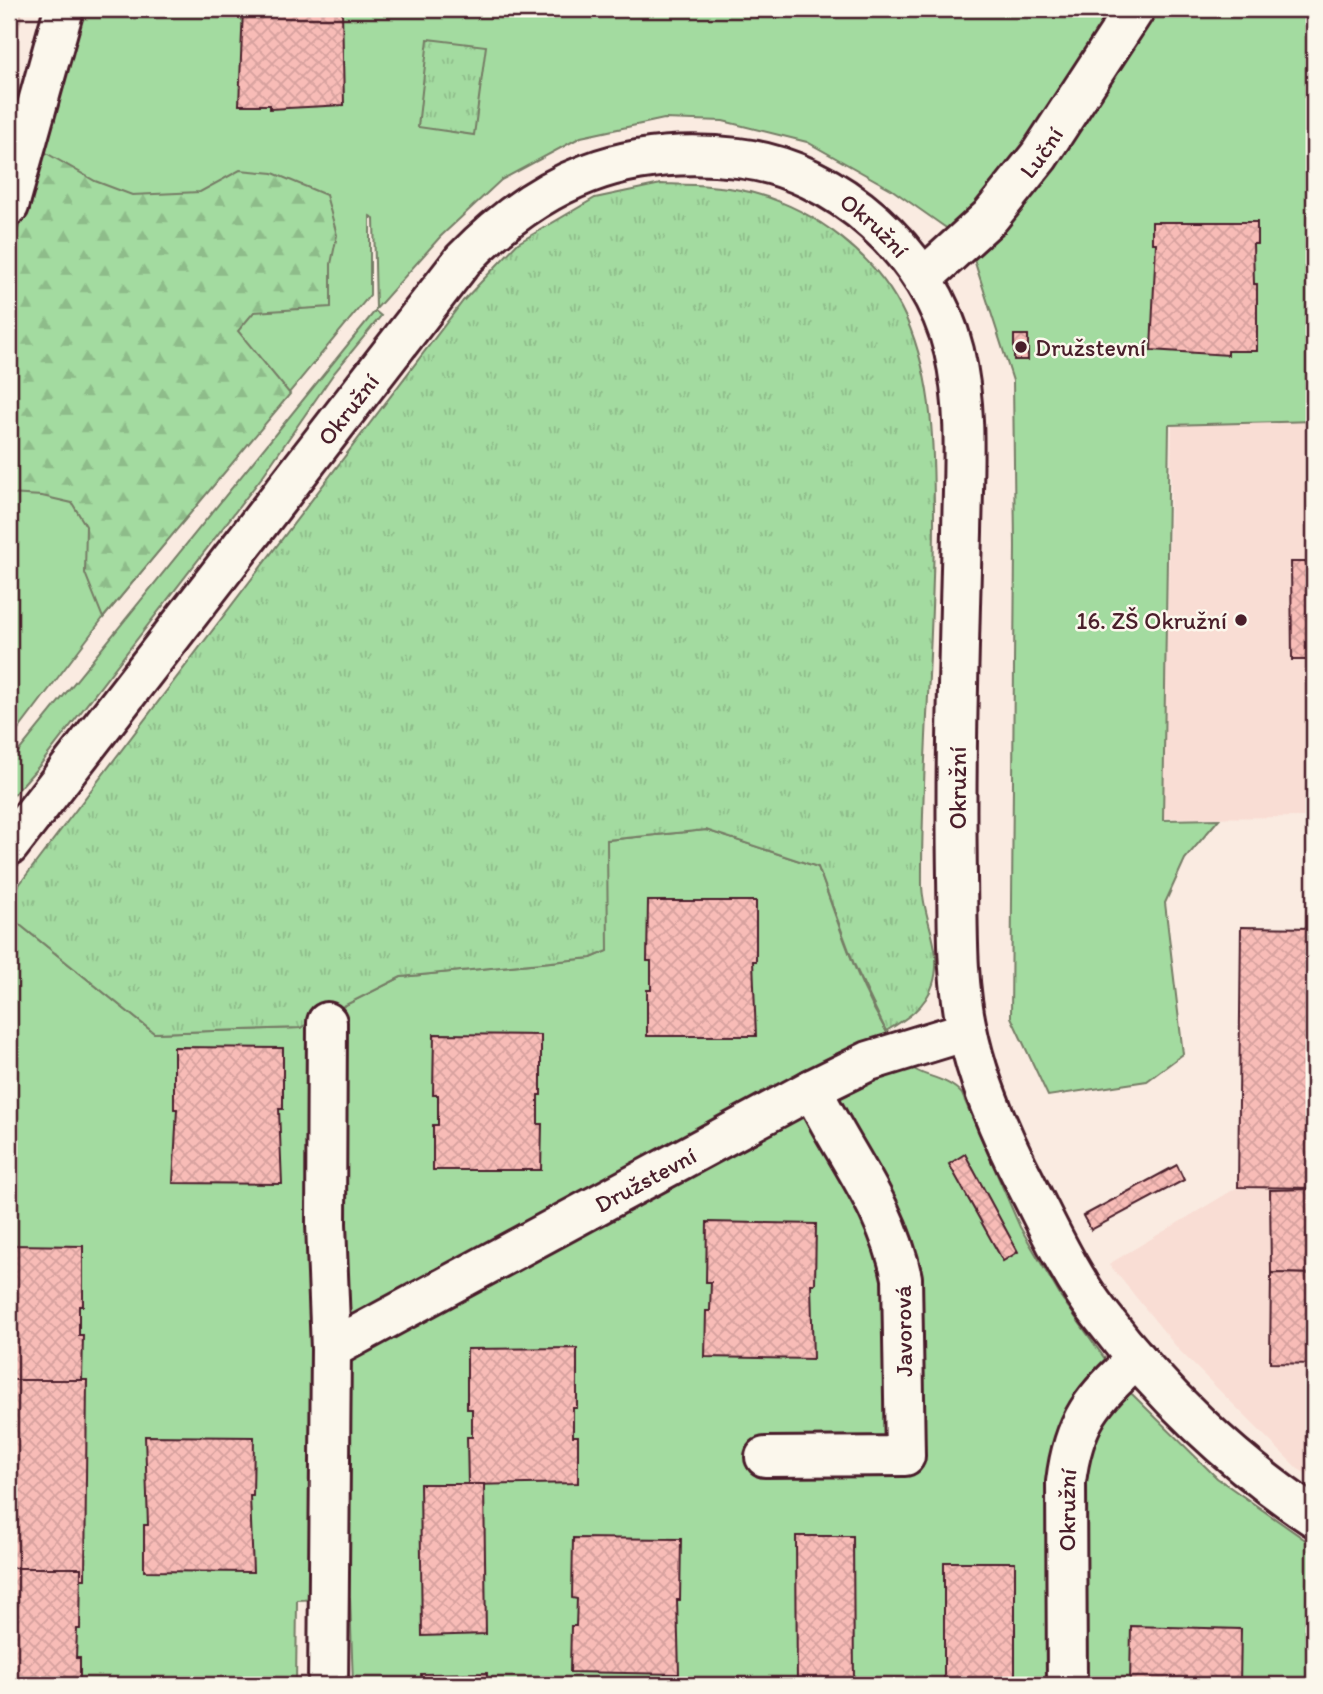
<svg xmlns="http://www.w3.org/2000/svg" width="1323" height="1694" font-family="Itim,sans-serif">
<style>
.built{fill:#f9ddd4}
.industrial{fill:url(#industrial-grid)}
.grass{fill:#a3dba0;stroke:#767d66;stroke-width:2}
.forest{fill:url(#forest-firs);stroke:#767d66;stroke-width:2}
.park{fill:url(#park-tufts);stroke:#767d66;stroke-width:2}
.building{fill:url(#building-cross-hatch);stroke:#4a1f2b;stroke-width:2}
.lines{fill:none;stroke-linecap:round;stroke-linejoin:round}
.minor-casing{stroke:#4a1f2b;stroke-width:44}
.minor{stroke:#fbf7ec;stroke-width:38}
.poi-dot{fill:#4a1f2b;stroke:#fbf7ec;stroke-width:2.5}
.labels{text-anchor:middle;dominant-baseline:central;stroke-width:5;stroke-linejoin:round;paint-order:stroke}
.street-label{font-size:24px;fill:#4a1f2b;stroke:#fbf7ec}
.poi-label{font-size:24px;fill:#4a1f2b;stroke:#fbf7ec;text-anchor:start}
</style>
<defs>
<pattern id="industrial-grid" width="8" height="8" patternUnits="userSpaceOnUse" patternTransform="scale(1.75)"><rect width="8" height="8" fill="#f9ddd4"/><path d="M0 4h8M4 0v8" fill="none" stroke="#d7bdb6"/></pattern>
<pattern id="forest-firs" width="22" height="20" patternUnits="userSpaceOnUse" patternTransform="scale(1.75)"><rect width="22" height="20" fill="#a3dba0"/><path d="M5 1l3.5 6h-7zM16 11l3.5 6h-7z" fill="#8ebc8a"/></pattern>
<pattern id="park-tufts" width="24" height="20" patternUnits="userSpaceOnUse" patternTransform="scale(1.75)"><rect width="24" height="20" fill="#a3dba0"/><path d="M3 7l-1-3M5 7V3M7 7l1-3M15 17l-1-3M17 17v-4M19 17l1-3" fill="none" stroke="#8ebc8a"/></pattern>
<pattern id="building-cross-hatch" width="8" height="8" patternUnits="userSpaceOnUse" patternTransform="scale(1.75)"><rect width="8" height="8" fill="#f8bcb7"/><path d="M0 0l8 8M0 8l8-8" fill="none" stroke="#d6a19e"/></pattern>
</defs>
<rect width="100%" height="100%" fill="#faebe1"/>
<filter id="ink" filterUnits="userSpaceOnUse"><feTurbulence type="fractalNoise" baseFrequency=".0143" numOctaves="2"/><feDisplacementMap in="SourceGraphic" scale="14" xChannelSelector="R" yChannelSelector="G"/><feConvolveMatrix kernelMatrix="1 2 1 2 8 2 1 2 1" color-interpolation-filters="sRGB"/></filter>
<g filter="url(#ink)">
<!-- built -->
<g class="built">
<polygon points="1314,421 1314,817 1163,818 1172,424"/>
<polygon points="1238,1187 1314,1188 1314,1478 1298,1469 1179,1350 1109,1264"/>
</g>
<!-- industrial -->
<polygon class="industrial" points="9,9 24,9 9,70"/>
<!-- grass -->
<g class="grass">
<polygon points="83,9 1314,9 1314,421 1169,425 1163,820 1219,819 1185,859 1165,903 1183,1054 1147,1081 1048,1096 1011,1017 1015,546 1013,381 969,244 891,189 807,142 723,121 664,119 581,137 501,180 440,237 376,309 374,218 370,216 370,295 103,618 9,742 9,260"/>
<polygon points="375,311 381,316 334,373 262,477 40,765 9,800 9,755 15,756"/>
<path d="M 706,830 L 818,867 C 843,935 864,1010 912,1067 C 920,1077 947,1076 962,1094 L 1020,1227 L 1061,1297 L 1105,1359 L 1102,1373 L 1133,1395 L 1217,1478 L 1314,1546 L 1314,1685 L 353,1685 L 350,1598 L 297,1600 L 296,1685 L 9,1685 L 9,916 L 154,1033 L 300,1028 L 401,977 L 591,958 L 607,951 L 607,840 Z"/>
</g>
<!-- forest -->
<polygon class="forest" points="41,150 95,181 132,195 200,192 240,170 273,173 326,195 337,235 331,264 331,307 254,312 238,331 290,394 103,618 85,573 86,526 72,503 42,496 9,494 9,260"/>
<!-- park -->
<g class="park">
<polygon points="428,39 486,46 474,135 418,127"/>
<path d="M 661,184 C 691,185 721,185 750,192 C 815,209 878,256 906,318 C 934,382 934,452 934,521 C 934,643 921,764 922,886 C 923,919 944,950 933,984 C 926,1007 905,1020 886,1031 L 854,964 L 818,867 L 706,830 L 607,840 L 608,951 L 591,958 L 401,977 L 300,1028 L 154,1033 L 9,916 L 9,898 L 463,301 L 518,243 L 595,198 Z"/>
</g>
<!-- building -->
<g class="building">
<polygon points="243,9 342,9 344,105 270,109 270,105 239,105"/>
<polygon points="756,9 839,9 839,16 756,17"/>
<polygon points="1152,222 1257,222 1257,244 1253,244 1254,284 1257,284 1257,351 1228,351 1228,355 1151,350 1156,243 1152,243"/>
<rect x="1014" y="335" width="14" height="25"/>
<polygon points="1291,562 1314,562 1314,660 1292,660"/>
<polygon points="648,901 756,901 756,961 753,961 756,1036 647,1036 647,990 651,990 651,961 647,961"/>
<polygon points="1241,927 1314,928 1314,1188 1238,1187"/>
<polygon points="434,1034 541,1035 541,1095 538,1095 538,1124 542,1124 541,1170 433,1170 433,1125 438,1125 438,1095 433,1095"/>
<polygon points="174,1047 283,1048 283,1109 279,1109 282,1184 173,1183 177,1109 174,1109"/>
<polygon points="965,1154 1018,1252 1003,1261 949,1164"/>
<polygon points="1177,1165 1184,1180 1091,1230 1083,1216"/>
<polygon points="1314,1189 1314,1274 1271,1273 1270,1190"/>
<polygon points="707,1222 816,1224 815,1284 811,1284 813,1359 705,1357 706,1311 710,1311 711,1282 706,1282"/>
<polygon points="9,1245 83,1246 83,1306 79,1306 79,1335 83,1335 82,1381 9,1380"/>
<polygon points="1271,1273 1314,1274 1314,1364 1270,1363"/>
<polygon points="577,1348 577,1408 573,1408 573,1436 578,1436 578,1483 468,1485 467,1437 472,1437 472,1409 467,1409 467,1349"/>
<polygon points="9,1380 87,1380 85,1579 81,1579 81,1568 9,1568"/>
<polygon points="145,1436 254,1437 253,1496 250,1496 253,1572 144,1571 144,1525 148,1525"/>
<polygon points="420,1484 484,1484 486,1634 422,1636"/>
<polygon points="796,1536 853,1536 854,1685 797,1685"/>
<polygon points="573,1538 681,1539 680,1600 677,1600 679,1674 570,1672 571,1626 576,1626 577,1599 572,1598"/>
<rect x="944" y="1562" width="71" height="123"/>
<polygon points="9,1568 81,1568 80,1629 77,1629 76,1658 80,1658 80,1685 9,1685"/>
<polygon points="1131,1626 1241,1629 1240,1685 1130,1685"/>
<polygon points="487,1673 487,1685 421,1685 421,1674"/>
</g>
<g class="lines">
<defs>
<g id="minor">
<polyline points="9,206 64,9"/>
<path id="s1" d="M 923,278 L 990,217 L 1039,156 L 1135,9"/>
<path id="s2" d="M 9,846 L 463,260 C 541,179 625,145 738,158 C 837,169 931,254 954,351 C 968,410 963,472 962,532 C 959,647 955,762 957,876 C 958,927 956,979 967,1029 C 978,1084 1003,1140 1029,1190 C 1050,1231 1071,1277 1100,1314 C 1159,1392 1233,1463 1314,1517"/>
<polyline points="327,1022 326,1224 331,1349 328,1685"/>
<path id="s3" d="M 331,1349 L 812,1089 L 869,1061 L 967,1031"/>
<path d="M 765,1457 L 905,1456 L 902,1278 C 887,1204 843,1154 812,1089"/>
<path id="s4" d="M 1067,1685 L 1066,1482 C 1073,1422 1093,1397 1137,1359"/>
</g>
</defs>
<!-- minor casing -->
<use href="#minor" class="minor-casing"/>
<!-- minor -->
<use href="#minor" class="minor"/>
</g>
</g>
<!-- markers -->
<g class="poi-dot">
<circle cx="1021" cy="347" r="7"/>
<circle cx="1241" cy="620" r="7"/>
</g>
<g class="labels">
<!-- street labels -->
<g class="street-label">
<text stroke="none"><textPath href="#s1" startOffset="173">Luční</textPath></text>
<text stroke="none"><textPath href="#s2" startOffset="1202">Okružní</textPath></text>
<text stroke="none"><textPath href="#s2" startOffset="553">Okružní</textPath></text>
<text transform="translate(957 788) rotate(-90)">Okružní</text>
<text stroke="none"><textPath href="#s3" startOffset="357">Družstevní</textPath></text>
<text transform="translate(903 1331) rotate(-91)">Javorová</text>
<text stroke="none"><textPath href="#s4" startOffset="175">Okružní</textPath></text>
</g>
<!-- poi labels -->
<g class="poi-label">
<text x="1035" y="347">Družstevní</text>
<text x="1227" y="620" text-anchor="end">16. ZŠ Okružní</text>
</g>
</g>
<!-- margin -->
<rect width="1323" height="1694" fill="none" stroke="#fbf7ec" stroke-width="35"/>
<rect x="18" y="18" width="1288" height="1659" fill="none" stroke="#4a1f2b" stroke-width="2.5" filter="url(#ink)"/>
</svg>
